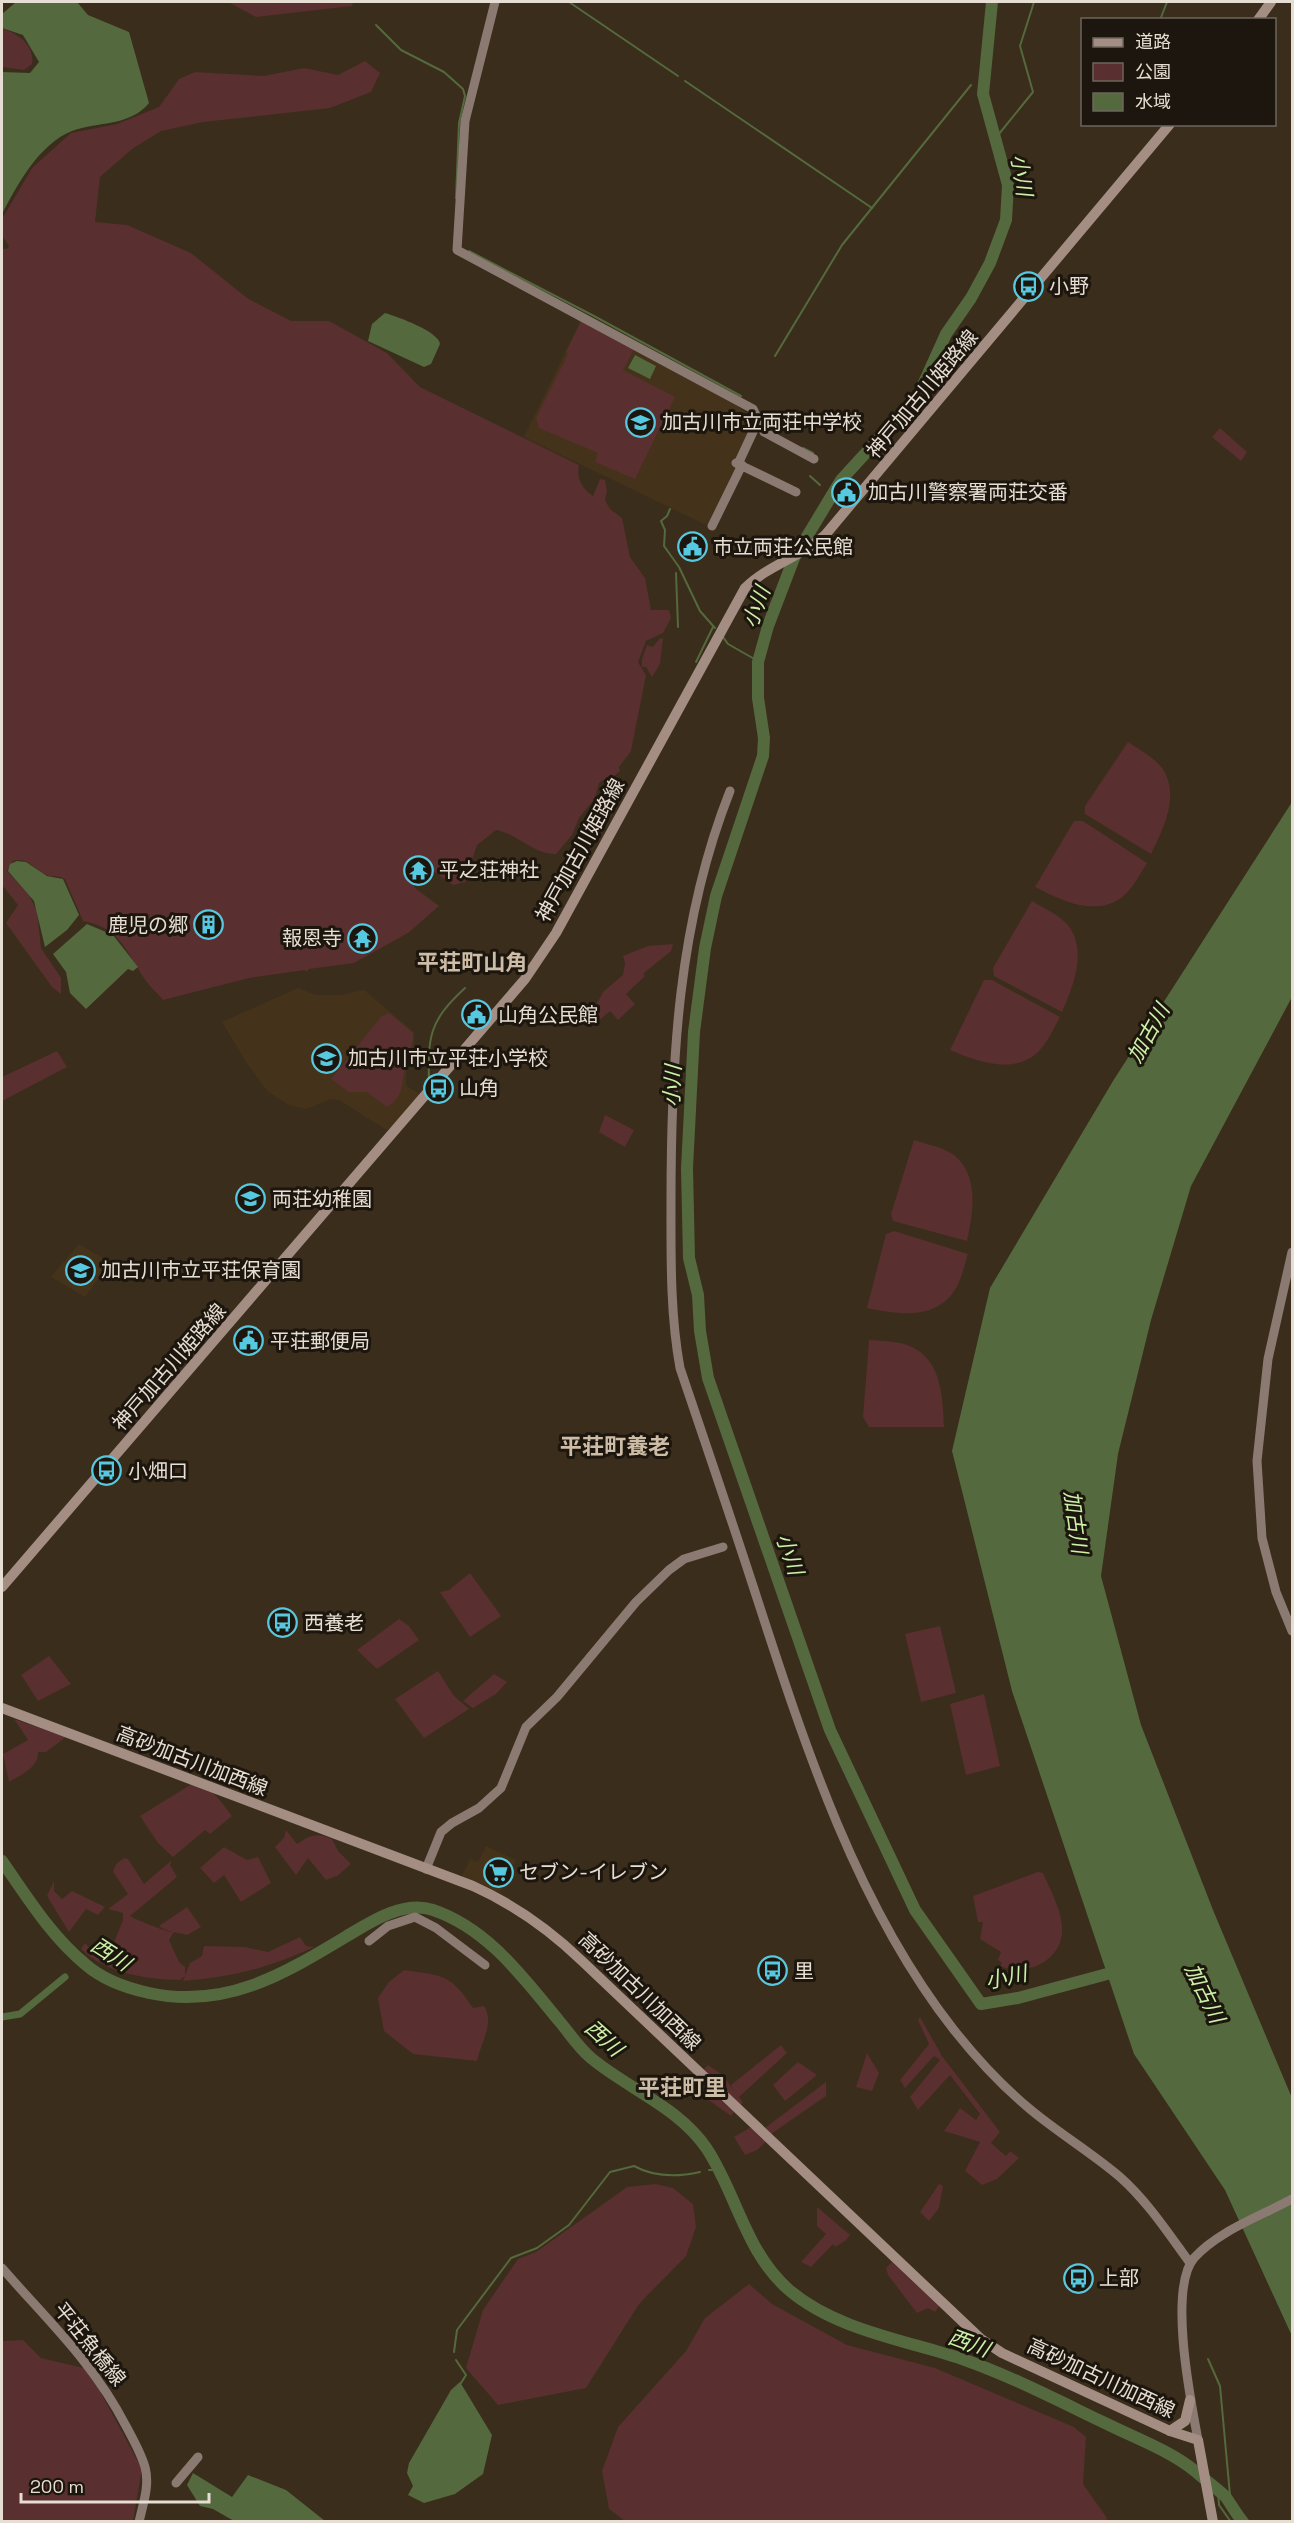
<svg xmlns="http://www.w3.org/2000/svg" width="1294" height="2523" font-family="'Space Grotesk','Noto Sans JP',sans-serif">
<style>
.built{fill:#44331a}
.green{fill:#592f2f}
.water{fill:#54693d}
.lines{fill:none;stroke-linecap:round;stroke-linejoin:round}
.stream{stroke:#54693d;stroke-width:2}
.canal{stroke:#54693d;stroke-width:7}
.river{stroke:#54693d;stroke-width:12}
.secondary{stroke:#8b7a72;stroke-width:9}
.primary{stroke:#a48e84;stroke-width:10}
.labels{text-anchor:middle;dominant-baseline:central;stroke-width:6;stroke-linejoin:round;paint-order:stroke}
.poi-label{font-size:20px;fill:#e7ded3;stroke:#1c160e;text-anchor:start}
.street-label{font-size:20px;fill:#e7ded3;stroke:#1c160e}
.water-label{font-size:21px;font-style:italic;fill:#ccf1a8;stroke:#1c160e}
.quarter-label{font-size:22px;font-weight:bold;fill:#cdbca6;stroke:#1c160e}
</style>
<rect width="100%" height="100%" fill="#3a2d1b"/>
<!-- built -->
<g class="built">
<polygon points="581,320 732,402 748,414 752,424 734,465 736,469 708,523 704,524 524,437"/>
<polygon points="298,988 316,995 341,995 364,990 414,1032 414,1052 406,1067 406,1086 422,1095 389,1129 385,1129 339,1100 331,1099 306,1109 289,1105 268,1092 248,1065 222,1022"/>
<polygon points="79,1244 103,1258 106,1263 102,1274 85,1297 51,1277"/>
<polygon points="486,1846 516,1860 500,1893 461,1878 470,1859 478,1862"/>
</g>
<!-- green -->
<g class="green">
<polygon points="228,2 353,2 352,6 256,17"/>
<path d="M 2,28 C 17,34 35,44 32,64 L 24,70 L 2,67 Z"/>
<path d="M 365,61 L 380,73 L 371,92 L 330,108 L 203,122 L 161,131 L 132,149 L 100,177 L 95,222 L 127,225 L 191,253 L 247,298 L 291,321 L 329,321 L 387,353 L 420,387 L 579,465 C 576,478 582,489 593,496 L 600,479 L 605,480 L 607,491 L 605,500 L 610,509 L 622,518 L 630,557 L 645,578 L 651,610 L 669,610 L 671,618 L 663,633 L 646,641 L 638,662 L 646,675 L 631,751 L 619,767 L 620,771 L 608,781 L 603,780 L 599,783 L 595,798 L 579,818 L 572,835 L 556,854 C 534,855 518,834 496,830 L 477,845 L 465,882 L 453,885 L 415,858 L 407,868 L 415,888 L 439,906 L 408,933 L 354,963 L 309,969 L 306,972 L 305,970 L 249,978 L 163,1000 C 157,993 149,986 144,978 C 126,951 120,928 83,921 L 65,879 C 60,876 56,877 50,876 C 36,872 28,856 13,861 L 7,871 L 29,895 L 37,911 L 41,948 L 61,978 L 61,994 L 52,987 L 6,923 L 18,905 L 2,885 L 2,249 L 7,249 L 9,246 L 2,236 L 2,219 L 32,168 L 71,133 L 117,124 L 159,107 L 179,79 L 195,72 L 264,76 L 304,68 L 338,75 Z"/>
<polygon points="581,321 634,349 623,370 675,397 635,479 595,462 598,453 539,428 536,418 568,354 566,352"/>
<polygon points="1220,428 1247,452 1241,461 1212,437"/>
<polygon points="663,638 660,664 652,677 646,667 642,667 642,659 647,645 653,647 659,639"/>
<path d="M 1128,742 C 1138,749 1154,757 1162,768 C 1181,795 1163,829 1151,854 L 1085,814 L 1085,806 Z"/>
<path d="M 1074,821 L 1083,821 L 1147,863 C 1140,874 1132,890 1121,898 C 1094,917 1060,900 1035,887 Z"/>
<path d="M 1032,901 C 1044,908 1059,915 1068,925 C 1088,951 1073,986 1062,1012 L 994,976 L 993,968 Z"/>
<polygon points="673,944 671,951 643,974 645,976 626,994 635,1004 618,1020 610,1011 595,1024 589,1019 603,992 623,975 625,963 623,956 648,946"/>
<path d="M 984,980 L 992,980 L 1060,1017 C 1054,1028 1047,1044 1037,1053 C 1012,1075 976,1061 950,1050 Z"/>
<path d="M 389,1013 L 413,1033 C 413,1046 410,1053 406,1065 C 401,1081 405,1097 387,1107 L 367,1092 L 349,1092 L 331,1079 L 381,1017 Z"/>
<polygon points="57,1051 67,1067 2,1101 2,1077"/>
<polygon points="605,1115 634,1130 625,1147 599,1132"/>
<path d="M 914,1140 C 926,1144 943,1147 954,1155 C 980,1176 973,1214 967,1241 L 893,1221 L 891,1214 Z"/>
<path d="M 894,1231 L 968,1254 C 964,1266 961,1283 952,1294 C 932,1320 895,1314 867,1308 L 886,1234 Z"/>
<path d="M 869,1340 C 883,1341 900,1341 912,1347 C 942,1361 943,1399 944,1427 L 869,1427 L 863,1417 Z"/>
<polygon points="470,1573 501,1616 470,1637 440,1592 449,1590"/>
<polygon points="399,1619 409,1626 419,1640 377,1669 357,1650"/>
<polygon points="940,1626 956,1693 921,1702 905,1634"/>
<polygon points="49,1656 71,1684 38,1701 21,1675"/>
<polygon points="438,1671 454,1696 469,1709 424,1738 395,1699"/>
<polygon points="494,1674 507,1682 496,1694 473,1708 463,1701"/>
<polygon points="984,1694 1000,1766 966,1775 950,1704"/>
<path d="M 14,1719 L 66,1737 L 46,1752 L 38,1752 C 39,1768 20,1775 9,1782 L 3,1754 L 28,1740 Z"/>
<path d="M 190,1785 C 210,1782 221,1802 232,1816 L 210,1834 L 205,1830 L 173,1857 L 158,1843 L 140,1816 Z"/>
<path d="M 286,1830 L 297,1844 C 310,1835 317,1832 332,1839 L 338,1851 L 351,1864 L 337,1876 L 326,1880 L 308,1858 L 296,1875 L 275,1847 L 284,1838 Z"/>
<polygon points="224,1847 247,1860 258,1857 271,1883 241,1902 224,1875 214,1883 200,1868"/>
<path d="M 124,1858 L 128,1859 L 144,1884 L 172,1860 L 170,1865 L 177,1877 L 130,1916 C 137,1920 168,1933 174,1932 L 169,1940 L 179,1962 L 185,1967 L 185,1976 L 180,1980 C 145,1979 107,1974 81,1949 L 85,1943 L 95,1954 L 107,1960 L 123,1920 L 123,1913 L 108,1909 L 128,1894 L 113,1872 L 116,1864 Z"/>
<path d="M 1038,1872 L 1043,1873 C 1050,1889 1061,1909 1062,1926 C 1065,1959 1028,1978 1000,1966 L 1002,1963 L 998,1960 L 1001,1952 L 980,1939 L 983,1922 L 978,1922 L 973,1896 Z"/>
<polygon points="54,1881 54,1891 62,1899 72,1891 105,1907 98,1915 82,1907 86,1909 69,1932 47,1896"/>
<path d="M 187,1907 L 201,1927 L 187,1935 C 177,1932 166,1932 159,1926 Z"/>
<path d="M 300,1937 L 306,1946 L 314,1947 C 268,1968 234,1977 183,1981 L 190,1963 L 202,1956 L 204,1946 L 245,1947 L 268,1952 Z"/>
<path d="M 404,1970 C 443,1976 450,1973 473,2008 L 484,2006 C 495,2023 481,2042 477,2061 L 413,2054 L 384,2031 L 378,1998 L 389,1982 Z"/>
<polygon points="920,2017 942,2056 1000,2132 991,2143 1006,2156 1010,2151 1019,2158 997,2179 982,2185 965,2171 980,2142 944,2131 960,2108 976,2120 980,2114 950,2075 918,2110 910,2097 940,2060 934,2056 905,2088 900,2080 929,2044 918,2020"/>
<polygon points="781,2045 787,2053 739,2097 743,2102 740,2105 703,2070 708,2065 724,2076 733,2090 731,2085"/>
<polygon points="867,2053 879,2073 872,2091 856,2087"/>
<polygon points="798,2062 817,2075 785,2101 773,2085"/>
<polygon points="696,2078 734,2112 731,2116 710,2101 685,2089"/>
<polygon points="826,2082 826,2096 771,2134 765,2128"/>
<polygon points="751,2127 767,2141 757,2150 745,2155 734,2137"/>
<polygon points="656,2184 673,2188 693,2204 696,2227 686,2256 639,2304 586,2388 498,2405 466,2368 483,2310 518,2259 536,2252 627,2187"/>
<polygon points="939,2184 943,2186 939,2208 929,2221 920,2212"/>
<polygon points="817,2207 850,2235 845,2241 835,2247 833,2244 811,2267 801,2262 826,2234 817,2226"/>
<polygon points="892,2262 939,2306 935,2312 928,2308 917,2313 888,2275 886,2268"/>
<polygon points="749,2284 772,2304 847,2345 935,2368 1074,2427 1086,2437 1083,2484 1107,2518 1106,2521 625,2521 609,2509 602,2471 618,2427 686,2351 705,2318"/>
<polygon points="23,2340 41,2358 88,2369 142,2469 133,2521 2,2521 2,2341"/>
</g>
<!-- water -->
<g class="water">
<path d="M 16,2 L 77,2 L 88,15 L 129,32 L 149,103 C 129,127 99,121 72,131 C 39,144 17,185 2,214 L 2,72 L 30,73 L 39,62 L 23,35 L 2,28 L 2,14 Z"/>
<path d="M 385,313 C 398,317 438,331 440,344 L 431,364 L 424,367 L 368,341 L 372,324 Z"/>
<polygon points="635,355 656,366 650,379 628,368"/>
<polygon points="1292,802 1292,997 1191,1186 1151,1320 1118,1454 1101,1576 1141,1725 1213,1910 1292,2098 1292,2336 1225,2190 1134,2054 1012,1691 952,1451 990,1288 1113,1081"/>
<polygon points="17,861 26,862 47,876 63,879 79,915 67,930 45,947 34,901 8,871 10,864"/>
<polygon points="87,924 113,935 138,967 133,971 128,969 86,1009 70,993 66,972 53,954"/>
<polygon points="460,2382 492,2435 483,2474 455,2494 424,2503 408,2495 413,2486 407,2473 409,2463 451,2390"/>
<polygon points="193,2473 232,2497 248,2475 286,2490 325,2521 234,2521 213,2509 200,2506 187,2485"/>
</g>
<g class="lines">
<!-- stream -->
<g class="stream">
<polyline points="569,2 678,76"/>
<polyline points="1160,20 1167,2"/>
<polyline points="376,25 401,50 444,72 463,89 465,96 459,123 456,198"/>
<polyline points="685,81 872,208"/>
<polyline points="994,140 1033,92 1020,46 1034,2"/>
<polyline points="469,251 594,316 741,396"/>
<polyline points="775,356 842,245 971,85"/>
<polyline points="803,448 813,453"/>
<polyline points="810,476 820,485"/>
<polyline points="670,509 667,516 661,521 665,530 664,546 679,567 700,611 715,628"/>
<polyline points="676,573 678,627"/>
<polyline points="723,637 728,644 758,661"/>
<polyline points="696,662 713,627"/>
<path d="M 429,1085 C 428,1037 428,1022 465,988"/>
<polyline points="709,2170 719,2170"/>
<path d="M 454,2352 L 457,2330 L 511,2258 L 537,2248 L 569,2225 L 610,2172 L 634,2166 C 654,2177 678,2177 700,2172"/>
<polyline points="1208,2359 1220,2386 1231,2506"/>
<polyline points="456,2360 466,2375 461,2383"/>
<polyline points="1218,2491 1219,2505 1231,2522"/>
</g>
<!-- canal -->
<polyline class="canal" points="2,2017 20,2014 65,1977"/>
<!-- river -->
<g class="river">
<polyline points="992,2 983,94 1008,185 1006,220 990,263 971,298 946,334 918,396 841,480 794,558 768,626 758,662 758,698 764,738 763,756 716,896 705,948 694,1032 687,1168 689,1258 698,1295 700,1331 708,1378 830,1730 915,1910 981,2004 1018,1998 1122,1970"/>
<path d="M 2,1861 C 27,1897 51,1936 85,1964 C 103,1980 126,1988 149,1993 C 228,2010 287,1972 352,1933 C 375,1919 405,1901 433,1910 C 489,1929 524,1979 560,2022 C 570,2034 579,2048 591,2058 C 628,2089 679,2107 707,2149 C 737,2195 746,2253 789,2290 C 836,2330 905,2340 962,2359 C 1011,2376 1059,2401 1105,2423 C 1135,2438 1169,2450 1195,2471 C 1204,2479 1216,2488 1225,2496 C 1231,2504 1236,2514 1243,2522"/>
</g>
<!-- secondary -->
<g class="secondary">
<polyline points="495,2 465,121 457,250 753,409 764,432 814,459"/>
<polyline points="736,463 796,492"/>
<polyline points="738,464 758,421"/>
<polyline points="712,526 742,465"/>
<path d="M 730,791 C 678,922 671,1061 671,1201 C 671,1256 670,1314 680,1368 C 705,1442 730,1515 754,1589 C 803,1740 855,1904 954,2030 C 977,2059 1003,2087 1031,2110 C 1060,2134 1092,2153 1120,2177 C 1148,2202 1168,2233 1190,2263"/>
<polyline points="1292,1252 1268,1359 1257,1461 1262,1538 1276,1592 1292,1631"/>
<polyline points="426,1869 441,1832 452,1823 479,1808 501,1788 526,1727 557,1697 636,1602 669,1570 684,1559 723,1547"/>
<polyline points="369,1941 388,1926 415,1917 436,1928 485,1965"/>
<path d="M 2,2268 C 48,2321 93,2362 126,2426 C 133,2439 141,2453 145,2467 C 150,2485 143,2504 139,2522"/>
<path d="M 1198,2440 C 1191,2402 1168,2289 1194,2258 C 1218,2231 1261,2216 1292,2199"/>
<polyline points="176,2483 198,2457"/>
</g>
<!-- primary -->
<g class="primary">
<polyline points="1258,20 1271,2"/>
<path d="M 2,1587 L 525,979 L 556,933 L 745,588 C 768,565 803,556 826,534 L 1170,124"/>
<path d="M 2,1708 L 473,1886 C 515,1905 549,1929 582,1961 L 981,2339 L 1002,2353 L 1170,2431 L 1198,2440 L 1213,2522"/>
<polyline points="1170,2431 1185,2421 1190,2400"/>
</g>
</g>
<!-- icons -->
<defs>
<symbol id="bus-ring" viewBox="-11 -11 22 22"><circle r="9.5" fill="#1c160e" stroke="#56c9e0" stroke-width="1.5"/><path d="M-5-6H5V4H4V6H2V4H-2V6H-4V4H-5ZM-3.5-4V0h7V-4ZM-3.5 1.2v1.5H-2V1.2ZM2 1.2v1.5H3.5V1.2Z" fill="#56c9e0"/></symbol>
<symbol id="school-ring" viewBox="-11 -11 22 22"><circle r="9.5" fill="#1c160e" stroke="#56c9e0" stroke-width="1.5"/><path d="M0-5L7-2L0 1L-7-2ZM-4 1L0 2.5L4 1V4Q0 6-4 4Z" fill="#56c9e0"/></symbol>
<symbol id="civic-ring" viewBox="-11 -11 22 22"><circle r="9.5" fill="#1c160e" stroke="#56c9e0" stroke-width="1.5"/><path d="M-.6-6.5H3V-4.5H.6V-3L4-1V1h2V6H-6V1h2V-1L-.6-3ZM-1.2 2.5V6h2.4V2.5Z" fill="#56c9e0"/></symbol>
<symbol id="temple-ring" viewBox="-11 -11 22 22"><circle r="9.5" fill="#1c160e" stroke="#56c9e0" stroke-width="1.5"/><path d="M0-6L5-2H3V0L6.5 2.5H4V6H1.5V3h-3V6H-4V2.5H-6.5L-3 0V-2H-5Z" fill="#56c9e0"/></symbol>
<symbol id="building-ring" viewBox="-11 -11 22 22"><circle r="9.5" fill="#1c160e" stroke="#56c9e0" stroke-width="1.5"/><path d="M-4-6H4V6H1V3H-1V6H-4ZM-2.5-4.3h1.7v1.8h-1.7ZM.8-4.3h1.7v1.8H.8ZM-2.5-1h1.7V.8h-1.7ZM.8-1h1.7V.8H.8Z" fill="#56c9e0"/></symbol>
<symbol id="supermarket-ring" viewBox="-11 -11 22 22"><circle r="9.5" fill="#1c160e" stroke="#56c9e0" stroke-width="1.5"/><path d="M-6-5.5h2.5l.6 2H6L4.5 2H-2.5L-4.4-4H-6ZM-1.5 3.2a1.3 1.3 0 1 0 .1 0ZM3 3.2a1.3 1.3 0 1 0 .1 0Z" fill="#56c9e0"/></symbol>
</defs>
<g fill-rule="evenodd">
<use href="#bus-ring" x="1012" y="270" width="33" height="33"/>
<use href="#school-ring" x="624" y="406" width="33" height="33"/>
<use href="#civic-ring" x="830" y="476" width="33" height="33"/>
<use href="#civic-ring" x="676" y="530" width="33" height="33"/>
<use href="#temple-ring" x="402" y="854" width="33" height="33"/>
<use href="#building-ring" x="192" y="908" width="33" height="33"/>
<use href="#temple-ring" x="346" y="922" width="33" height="33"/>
<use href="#civic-ring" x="460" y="998" width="33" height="33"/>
<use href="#school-ring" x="310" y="1042" width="33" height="33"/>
<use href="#bus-ring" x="422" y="1072" width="33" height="33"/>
<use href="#school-ring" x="234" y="1182" width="33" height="33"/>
<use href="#school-ring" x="64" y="1254" width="33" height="33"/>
<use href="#civic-ring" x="232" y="1324" width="33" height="33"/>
<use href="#bus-ring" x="90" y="1454" width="33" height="33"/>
<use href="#bus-ring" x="266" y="1606" width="33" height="33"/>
<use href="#supermarket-ring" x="482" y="1856" width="33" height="33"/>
<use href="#bus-ring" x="756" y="1954" width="33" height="33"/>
<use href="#bus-ring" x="1062" y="2262" width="33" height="33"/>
</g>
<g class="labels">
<!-- poi labels -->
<g class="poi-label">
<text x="1049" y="286">小野</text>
<text x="662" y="422">加古川市立両荘中学校</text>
<text x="868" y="492">加古川警察署両荘交番</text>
<text x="713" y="547">市立両荘公民館</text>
<text x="439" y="870">平之荘神社</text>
<text x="188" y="925" text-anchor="end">鹿児の郷</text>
<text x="342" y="938" text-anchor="end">報恩寺</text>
<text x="498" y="1015">山角公民館</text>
<text x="348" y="1058">加古川市立平荘小学校</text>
<text x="459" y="1088">山角</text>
<text x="272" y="1199">両荘幼稚園</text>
<text x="101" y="1270">加古川市立平荘保育園</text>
<text x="270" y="1341">平荘郵便局</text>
<text x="128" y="1471">小畑口</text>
<text x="304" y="1623">西養老</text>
<text x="519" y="1872">セブン-イレブン</text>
<text x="794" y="1971">里</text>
<text x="1099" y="2278">上部</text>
</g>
<!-- street labels -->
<g class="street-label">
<text transform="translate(922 394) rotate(-50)">神戸加古川姫路線</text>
<text transform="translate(580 850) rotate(-61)">神戸加古川姫路線</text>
<text transform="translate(169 1367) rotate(-49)">神戸加古川姫路線</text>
<text transform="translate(192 1761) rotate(21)">高砂加古川加西線</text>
<text transform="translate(640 1991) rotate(44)">高砂加古川加西線</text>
<text transform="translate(90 2344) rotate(51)">平荘魚橋線</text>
<text transform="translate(1101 2378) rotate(25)">高砂加古川加西線</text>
</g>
<!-- water labels -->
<g class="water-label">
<text transform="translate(1022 175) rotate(81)">小川</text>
<text transform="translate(756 607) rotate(-70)">小川</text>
<text transform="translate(1148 1033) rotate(-61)">加古川</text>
<text transform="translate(672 1086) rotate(-87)">小川</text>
<text transform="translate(1076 1522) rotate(82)">加古川</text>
<text transform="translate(790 1554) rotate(71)">小川</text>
<text transform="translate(111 1954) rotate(33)">西川</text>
<text transform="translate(1006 1977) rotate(-12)">小川</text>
<text transform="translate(1205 1993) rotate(64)">加古川</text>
<text transform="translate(604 2038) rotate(42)">西川</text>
<text transform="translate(969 2343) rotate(20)">西川</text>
</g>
<!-- quarter labels -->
<g class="quarter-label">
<text x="472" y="962">平荘町山角</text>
<text x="615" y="1446">平荘町養老</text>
<text x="682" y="2087">平荘町里</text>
</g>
</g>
<!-- border -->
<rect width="1294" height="2523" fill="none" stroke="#e7ded3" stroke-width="6"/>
<!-- legend -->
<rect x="1081" y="18" width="195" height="108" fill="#1c160e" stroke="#6d665d" stroke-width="1.5"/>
<rect x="1093" y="38" width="30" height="9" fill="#a48e84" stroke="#6d665d" stroke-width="1.5"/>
<text x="1135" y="48" font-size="18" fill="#e7ded3">道路</text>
<rect x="1093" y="63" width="30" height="18" fill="#592f2f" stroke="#6d665d" stroke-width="1.5"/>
<text x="1135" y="78" font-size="18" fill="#e7ded3">公園</text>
<rect x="1093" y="93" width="30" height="18" fill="#54693d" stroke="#6d665d" stroke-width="1.5"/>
<text x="1135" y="108" font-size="18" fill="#e7ded3">水域</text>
<!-- scale -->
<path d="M21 2493v9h188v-9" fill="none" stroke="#e7ded3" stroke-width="3"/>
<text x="30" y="2493" font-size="18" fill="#e7ded3" stroke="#1c160e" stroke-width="4.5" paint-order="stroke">200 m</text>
</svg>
